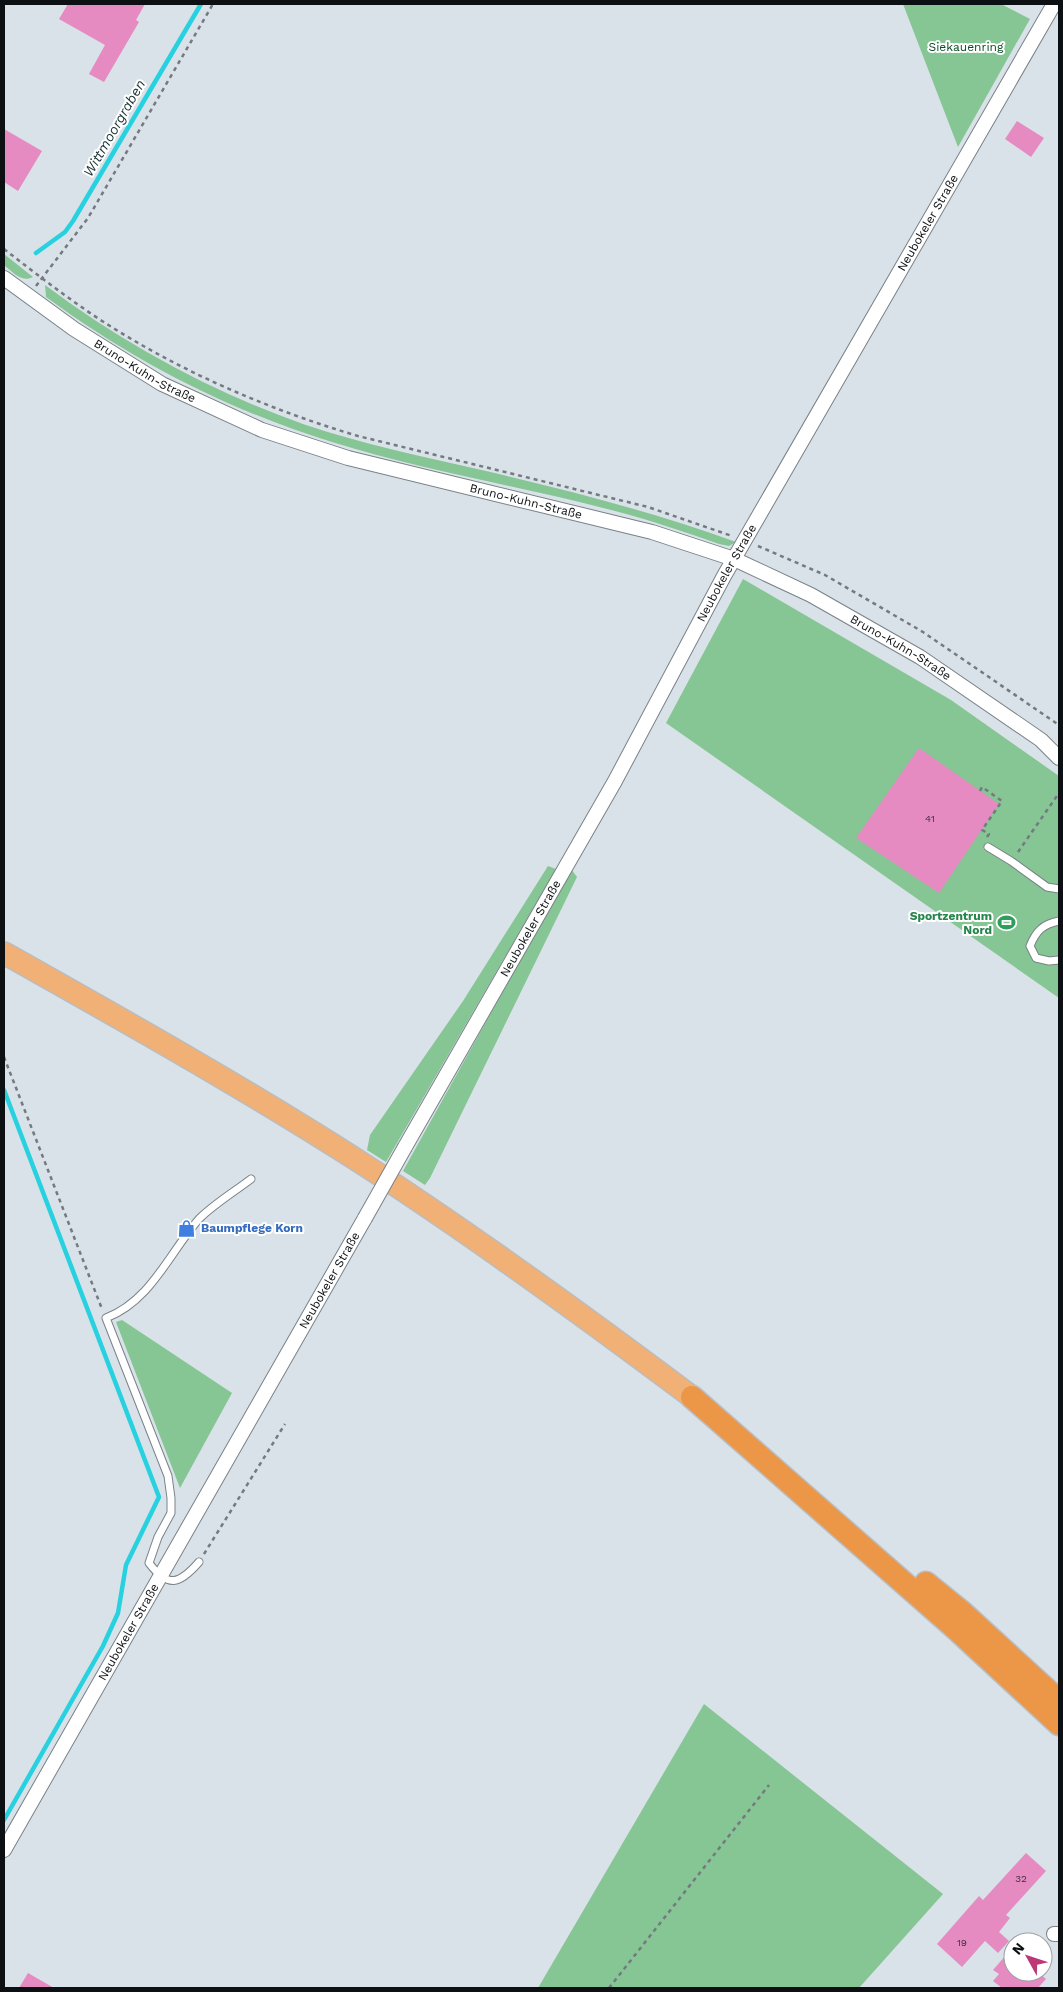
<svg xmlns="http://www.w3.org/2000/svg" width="1063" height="1992" font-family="'Work Sans',sans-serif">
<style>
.green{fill:#86c594}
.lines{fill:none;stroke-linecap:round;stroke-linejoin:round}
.stream{stroke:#27d1df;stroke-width:4.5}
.building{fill:#e58bc1}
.service-casing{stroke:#7a8288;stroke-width:9}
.minor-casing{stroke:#7a8288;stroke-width:16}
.primary-casing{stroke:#bbbcbd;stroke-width:24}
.trunk-casing{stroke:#bbbcbd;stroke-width:25}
.path{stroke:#747a7f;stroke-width:2.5;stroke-dasharray:4 4;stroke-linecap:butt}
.service{stroke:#fff;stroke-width:7}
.minor{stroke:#fff;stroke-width:14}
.primary{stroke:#f1b075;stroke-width:21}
.trunk{stroke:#ec9647;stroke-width:22}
.minor-bridge-casing{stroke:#7a8288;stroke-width:16;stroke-linecap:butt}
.minor-bridge{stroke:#fff;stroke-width:14}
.labels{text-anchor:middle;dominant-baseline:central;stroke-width:4;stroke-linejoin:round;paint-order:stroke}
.number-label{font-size:10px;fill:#432f3e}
.park-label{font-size:12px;fill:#084c22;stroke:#fff}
.street-label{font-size:12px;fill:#0d1013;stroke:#fff}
.leisure-label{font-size:12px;font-weight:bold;fill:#27864d;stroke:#fff;text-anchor:end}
.shop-label{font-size:12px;font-weight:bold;fill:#366cbe;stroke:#fff;text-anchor:start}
.water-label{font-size:14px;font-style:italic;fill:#173033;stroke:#fff}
</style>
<rect width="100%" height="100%" fill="#d9e2e8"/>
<!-- green -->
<g class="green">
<polygon points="903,4 1001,4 1030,19 958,147"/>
<path d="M 4,254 L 33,277 C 21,283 13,272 4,265 Z"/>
<path d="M 45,285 C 124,344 210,391 303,424 C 362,444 424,457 486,471 C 570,491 654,512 736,542 L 729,546 L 719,544 C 685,532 650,520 615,511 C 521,486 424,471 332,442 C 226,409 135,362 46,297 Z"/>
<polygon points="743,579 951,700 1059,776 1059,998 666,723"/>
<polygon points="548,866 556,869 386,1162 367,1150 370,1135 463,1001"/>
<polygon points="571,869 577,877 430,1178 425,1185 403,1171"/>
<polygon points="122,1320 232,1393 180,1488 116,1322"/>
<polygon points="704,1704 943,1894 859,1988 538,1988"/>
</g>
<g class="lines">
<!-- stream -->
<g class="stream">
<polyline points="36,253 65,232 73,221 201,4"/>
<polyline points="4,1090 159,1497 126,1565 118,1613 103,1646 4,1820"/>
</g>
</g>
<!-- building -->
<g class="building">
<polygon points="68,4 145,4 136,20 139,22 104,82 89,74 105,45 59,19"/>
<polygon points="1017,121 1044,138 1031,157 1005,139"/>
<polygon points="4,129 42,151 18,191 4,182"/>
<polygon points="919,748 999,804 939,893 856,838"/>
<polygon points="1026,1853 1046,1871 1006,1915 1010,1918 999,1932 1009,1941 998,1953 985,1941 962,1967 937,1944 979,1896 983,1900"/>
<polygon points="1013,1947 1013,1972 1038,1972 1046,1979 1038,1988 1002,1988 993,1981 999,1974 993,1970"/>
<polygon points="28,1973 54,1988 19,1988"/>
</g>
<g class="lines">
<defs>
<g id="service">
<polyline points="988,847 1011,861 1047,887 1059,889"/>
<path d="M 1059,921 C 1043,924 1036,931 1030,946 L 1036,958 L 1049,961 L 1059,960"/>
<path d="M 199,1562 C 179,1585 168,1588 149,1563 L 158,1537 L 171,1513 L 171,1498 L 168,1476 L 106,1318 C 151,1301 169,1253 199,1219 C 214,1204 234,1192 251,1179"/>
</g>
<g id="minor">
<path id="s1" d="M 4,278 L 74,329 L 162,384 L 262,430 L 348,458 L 652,532 L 734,559 L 811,595 L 920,657 L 1041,740 L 1059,758"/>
<path id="s2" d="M 405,1147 L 615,781 L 724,576 L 1054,4"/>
<path id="s3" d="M 4,1850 L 365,1218"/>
<polyline points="1054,1934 1059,1934"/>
</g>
<path id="primary" d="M 4,953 C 125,1021 246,1089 363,1164 C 476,1237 584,1316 692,1397"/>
<g id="trunk">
<polyline points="692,1397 954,1627 1059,1724"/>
<polyline points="926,1583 963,1613 1059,1701"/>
</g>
</defs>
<!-- service casing -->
<use href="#service" class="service-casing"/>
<!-- minor casing -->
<use href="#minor" class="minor-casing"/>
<!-- primary casing -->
<use href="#primary" class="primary-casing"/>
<!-- trunk casing -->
<use href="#trunk" class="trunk-casing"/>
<!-- path -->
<g class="path">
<path d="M 4,249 C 35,273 66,297 99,319 C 179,371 267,409 358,436 L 648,507 L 732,536"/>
<polyline points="36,286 88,218 213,4"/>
<polyline points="758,546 825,575 923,632 1059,725"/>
<polyline points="980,791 982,787 1002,801 982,830 989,834 987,837"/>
<polyline points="1018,852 1059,793"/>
<polyline points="4,1057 102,1309"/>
<polyline points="204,1554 285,1424"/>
<polyline points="609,1988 769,1785"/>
</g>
<!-- service -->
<use href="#service" class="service"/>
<!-- minor -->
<use href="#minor" class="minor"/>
<!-- primary -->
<use href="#primary" class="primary"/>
<!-- trunk -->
<use href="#trunk" class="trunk"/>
<defs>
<polyline id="minor-bridge" points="365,1218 405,1147"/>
</defs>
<!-- minor-bridge casing -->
<use href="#minor-bridge" class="minor-bridge-casing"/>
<!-- minor-bridge -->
<use href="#minor-bridge" class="minor-bridge"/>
</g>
<!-- icons -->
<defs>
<symbol id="stadium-bare" viewBox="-9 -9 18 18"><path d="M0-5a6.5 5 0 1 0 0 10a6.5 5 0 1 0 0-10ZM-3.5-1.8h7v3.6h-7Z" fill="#2e9e5b" stroke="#fff" stroke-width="2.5" paint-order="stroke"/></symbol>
<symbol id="shop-bare" viewBox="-9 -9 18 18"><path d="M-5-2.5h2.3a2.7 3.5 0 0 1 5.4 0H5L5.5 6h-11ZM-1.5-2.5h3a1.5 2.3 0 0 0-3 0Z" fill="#3f7fe0" stroke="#fff" stroke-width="2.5" paint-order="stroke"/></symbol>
</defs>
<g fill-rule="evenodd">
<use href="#stadium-bare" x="994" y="910" width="25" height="25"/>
<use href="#shop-bare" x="174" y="1216" width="25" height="25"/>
</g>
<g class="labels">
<!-- number labels -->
<g class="number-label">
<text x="930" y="818">41</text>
<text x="1021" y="1878">32</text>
<text x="962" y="1942">19</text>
</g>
<!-- park labels -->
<g class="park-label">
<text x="966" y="47">Siekauenring</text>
</g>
<!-- street labels -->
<g class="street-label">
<text stroke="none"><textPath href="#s2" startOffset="1062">Neubokeler Straße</textPath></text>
<text stroke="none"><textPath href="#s1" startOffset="169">Bruno-Kuhn-Straße</textPath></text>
<text stroke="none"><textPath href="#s1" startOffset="574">Bruno-Kuhn-Straße</textPath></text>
<text stroke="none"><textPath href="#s2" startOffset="658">Neubokeler Straße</textPath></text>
<text stroke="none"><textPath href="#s1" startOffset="979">Bruno-Kuhn-Straße</textPath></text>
<text stroke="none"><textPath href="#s2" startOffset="252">Neubokeler Straße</textPath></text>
<text stroke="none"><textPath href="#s3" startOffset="656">Neubokeler Straße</textPath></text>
<text stroke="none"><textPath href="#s3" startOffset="251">Neubokeler Straße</textPath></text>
</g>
<!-- leisure labels -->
<g class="leisure-label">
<text x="992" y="916">Sportzentrum<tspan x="992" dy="14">Nord</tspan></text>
</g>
<!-- shop labels -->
<g class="shop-label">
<text x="201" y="1228">Baumpflege Korn</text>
</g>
<!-- water labels -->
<g class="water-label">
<text transform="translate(114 128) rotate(-60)">Wittmoorgraben</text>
</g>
</g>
<!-- border -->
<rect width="1063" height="1992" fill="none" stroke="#0d1013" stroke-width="10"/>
<!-- north arrow -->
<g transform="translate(1028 1957) rotate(310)"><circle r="24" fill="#ffffff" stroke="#9e9fa1"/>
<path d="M0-4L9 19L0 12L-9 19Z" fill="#bd3675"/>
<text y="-8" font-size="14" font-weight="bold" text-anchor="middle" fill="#0d1013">N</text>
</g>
</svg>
